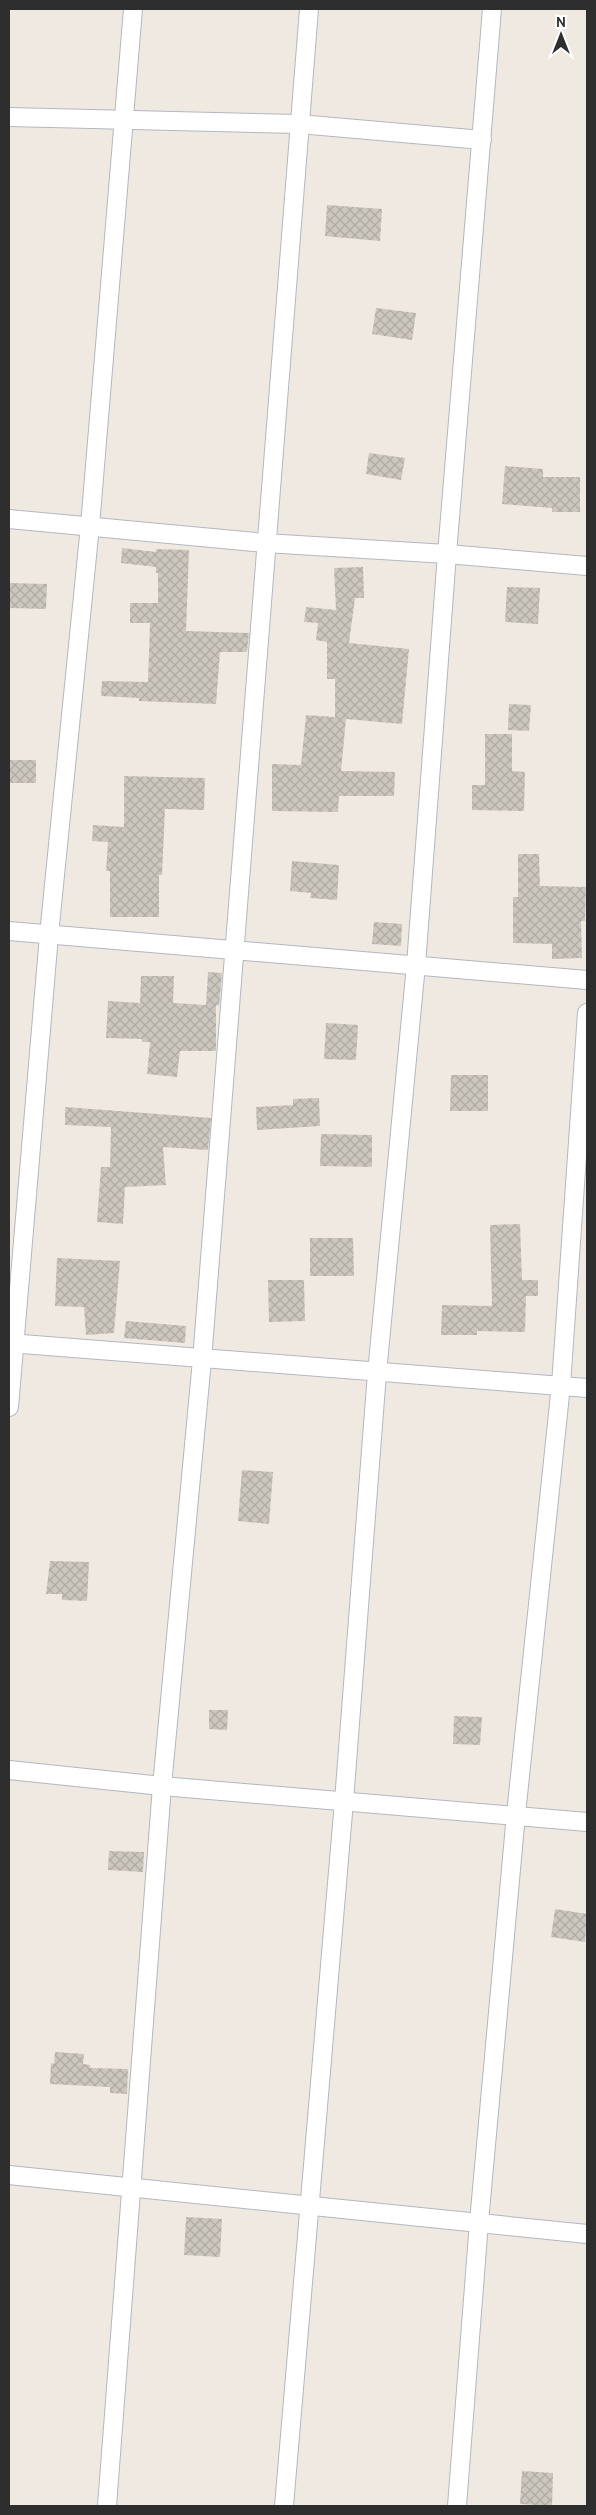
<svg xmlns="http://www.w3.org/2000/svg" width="596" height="2515" font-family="Cabin,sans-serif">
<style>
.building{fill:url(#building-cross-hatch)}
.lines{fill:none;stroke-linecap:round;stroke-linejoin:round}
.minor-casing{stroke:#b4b7c1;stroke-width:20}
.minor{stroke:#fff;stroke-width:18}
</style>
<defs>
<pattern id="building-cross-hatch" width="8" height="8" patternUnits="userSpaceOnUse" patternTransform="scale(1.25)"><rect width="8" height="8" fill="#cbc7bf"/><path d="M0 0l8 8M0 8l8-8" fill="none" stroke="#afaba4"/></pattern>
</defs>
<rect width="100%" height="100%" fill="#efe9e1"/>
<!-- building -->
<g class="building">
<polygon points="327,205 382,209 380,241 325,236"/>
<polygon points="376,308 416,313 412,340 372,334"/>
<polygon points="369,453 405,458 401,480 366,474"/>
<polygon points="505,466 543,469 543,477 580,477 580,512 552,512 552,508 502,504"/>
<polygon points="122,548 156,552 156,549 189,550 186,631 249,633 247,652 220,652 216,704 139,701 139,698 101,696 102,681 148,682 150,623 130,623 130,603 158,603 158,573 156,573 156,567 121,563"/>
<polygon points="363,567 364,598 355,598 349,643 409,649 402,724 346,719 341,771 395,772 394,796 339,796 338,812 272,811 272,764 301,765 306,715 335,717 335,679 327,679 327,642 316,640 318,623 304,622 306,607 336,610 334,568"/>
<polygon points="9,583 47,584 46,609 9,608"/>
<polygon points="507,587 540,588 538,624 505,622"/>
<polygon points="509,704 531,705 529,731 508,730"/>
<polygon points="485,734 512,734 512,771 525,772 524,811 472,810 472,785 485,785"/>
<rect x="9" y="760" width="27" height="23"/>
<polygon points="124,776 205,778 204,810 165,809 162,875 159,875 159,917 110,917 110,871 106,871 108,842 92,841 93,825 124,827"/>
<polygon points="518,854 539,854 540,886 586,887 585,921 581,921 582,958 552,959 552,944 513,943 513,897 518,897"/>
<polygon points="292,861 339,865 337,900 310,898 311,893 290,891"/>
<polygon points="374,922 402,924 401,946 372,944"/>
<polygon points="208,972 222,973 219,1006 216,1005 216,1051 180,1051 177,1077 147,1074 150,1042 142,1042 142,1039 106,1038 108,1001 140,1003 141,976 174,976 173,1003 206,1005"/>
<polygon points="326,1023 358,1025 356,1060 324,1059"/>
<polygon points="451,1075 488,1075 488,1111 450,1111"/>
<polygon points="319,1098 320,1126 257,1130 256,1107 293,1105 293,1099"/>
<polygon points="65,1107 211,1118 208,1150 163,1147 166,1185 125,1187 123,1224 97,1222 101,1167 110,1167 111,1127 65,1125"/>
<polygon points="321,1134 372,1135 372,1167 320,1166"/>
<polygon points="520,1224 522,1280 538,1280 538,1296 526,1296 525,1332 477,1331 477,1335 441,1335 442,1305 492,1306 490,1225"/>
<polygon points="310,1238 353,1238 354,1276 310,1276"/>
<polygon points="57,1258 120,1261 114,1333 86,1335 84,1307 55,1306"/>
<polygon points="268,1280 304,1280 305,1321 269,1322"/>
<polygon points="126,1321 186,1326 185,1343 124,1338"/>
<polygon points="242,1470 273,1472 269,1524 238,1521"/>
<polygon points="50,1561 89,1562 87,1601 62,1600 62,1594 46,1594"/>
<polygon points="209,1710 228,1710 227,1730 209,1729"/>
<polygon points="454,1716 482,1717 480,1745 453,1744"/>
<polygon points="109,1851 144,1852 143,1872 108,1870"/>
<polygon points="555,1909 587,1914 585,1942 551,1937"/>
<polygon points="55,2052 84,2054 83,2064 90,2065 90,2068 128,2069 127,2094 110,2093 110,2087 50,2084 51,2063 54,2064"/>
<polygon points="186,2217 222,2219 220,2257 184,2255"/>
<polygon points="522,2471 553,2473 552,2506 520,2504"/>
</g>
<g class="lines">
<defs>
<g id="minor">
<polyline points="9,117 299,124 482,140"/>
<polyline points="9,519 265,543 447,554 587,566"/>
<polyline points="9,931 587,980"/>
<polyline points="9,1343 587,1388"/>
<polyline points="9,1407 49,935 90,526 133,9"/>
<polyline points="9,1770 162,1786 587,1822"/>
<polyline points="9,2175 587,2234"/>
<polyline points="107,2506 162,1786 202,1360 309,9"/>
<polyline points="284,2506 344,1801 377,1373 416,965 447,554 492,9"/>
<polyline points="457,2506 479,2222 516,1814 561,1385 587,1013"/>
</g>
</defs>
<!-- minor casing -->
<use href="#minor" class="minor-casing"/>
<!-- minor -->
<use href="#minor" class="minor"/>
</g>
<!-- border -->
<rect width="596" height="2515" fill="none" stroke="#2e2e2e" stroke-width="20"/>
<!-- north arrow -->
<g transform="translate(561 35)" stroke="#ffffff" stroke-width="4" paint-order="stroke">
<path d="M0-4L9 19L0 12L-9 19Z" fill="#2e2e2e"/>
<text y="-8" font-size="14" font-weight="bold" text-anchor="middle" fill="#2e2e2e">N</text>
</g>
</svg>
